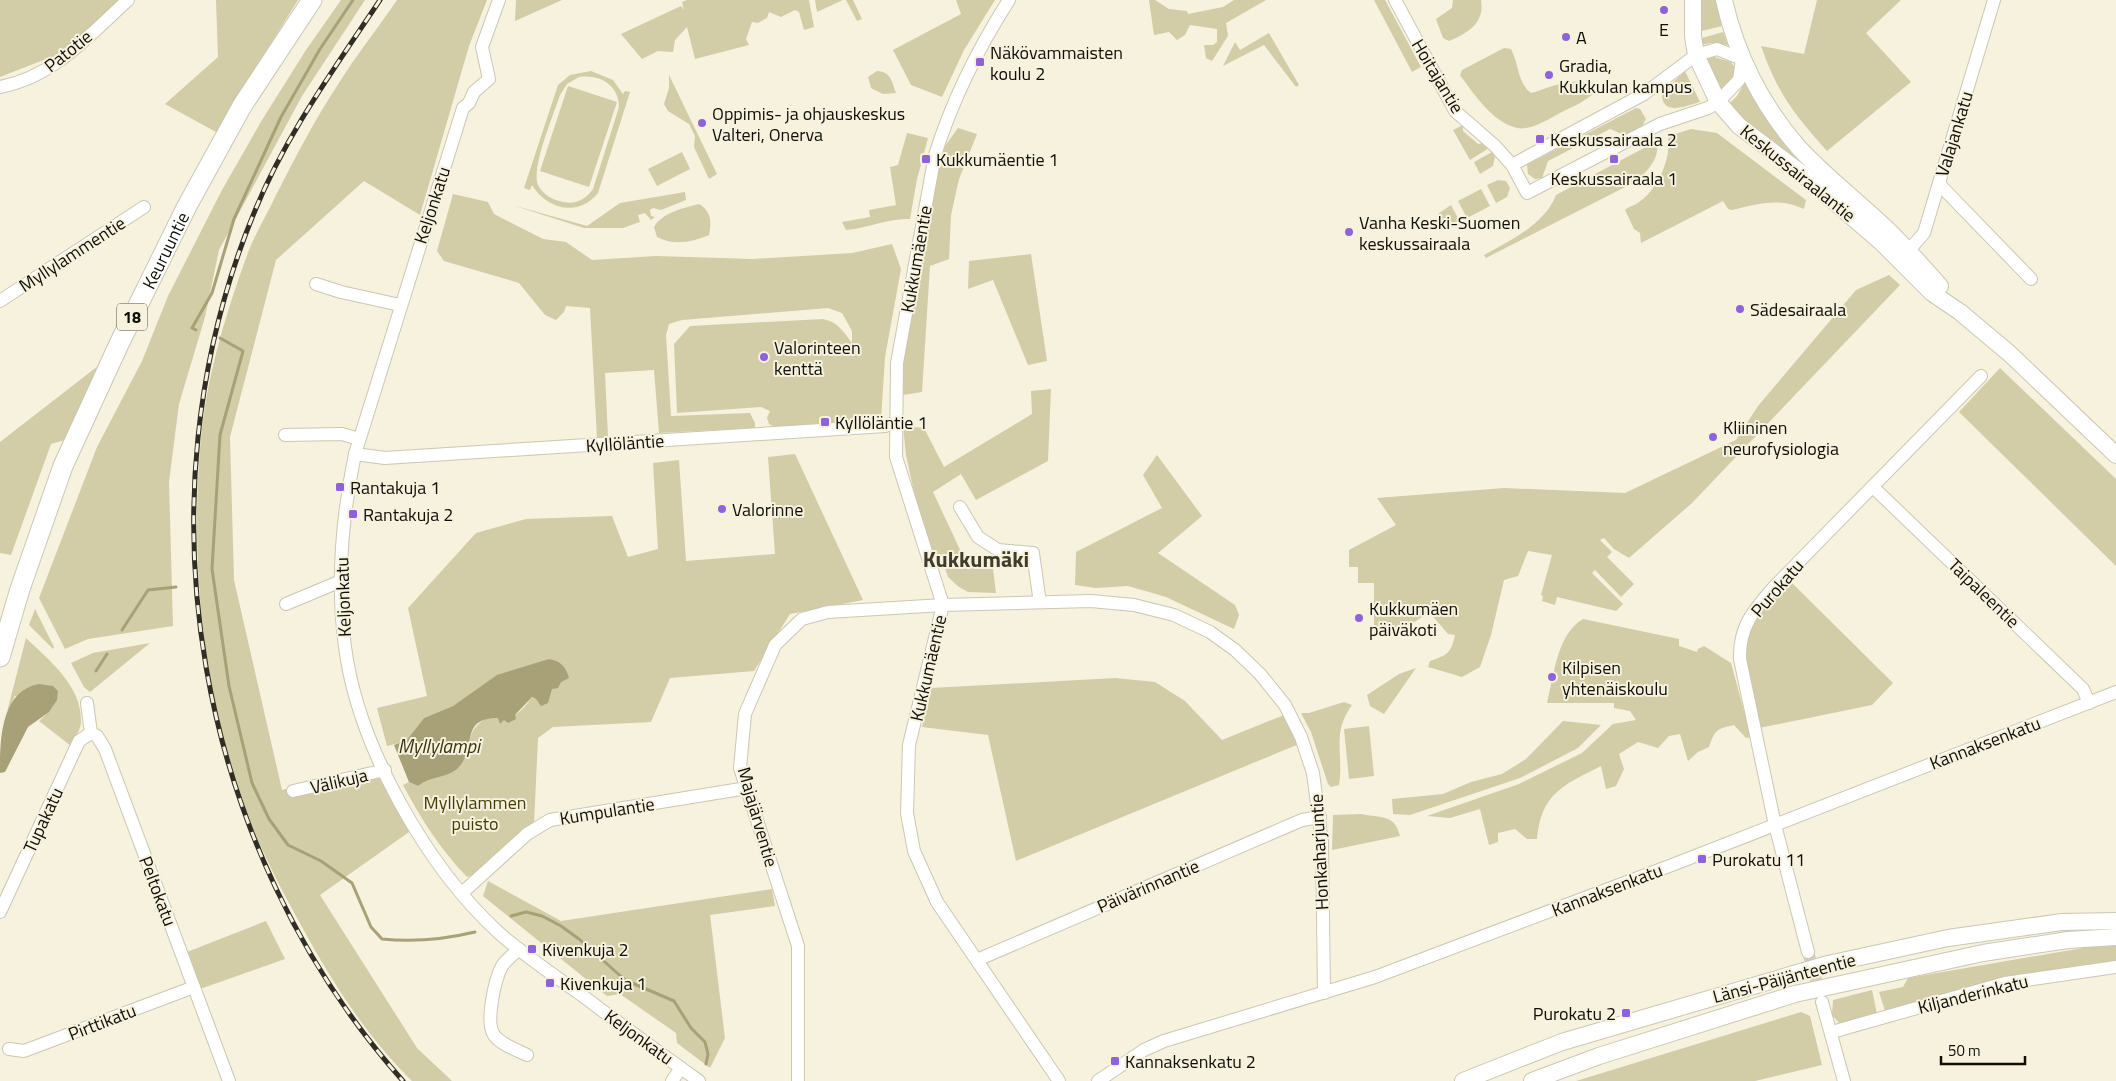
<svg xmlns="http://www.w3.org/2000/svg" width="2116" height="1081" font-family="'Titillium Web',sans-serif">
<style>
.green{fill:#d2cca7;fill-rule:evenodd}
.water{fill:#a8a177}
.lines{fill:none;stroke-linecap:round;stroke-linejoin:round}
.stream{stroke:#a8a177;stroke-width:3}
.minor-tunnel{stroke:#d3d0be;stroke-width:12;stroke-dasharray:12 6;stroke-linecap:butt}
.minor-casing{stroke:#cac7b3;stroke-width:14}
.major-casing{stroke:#cac7b3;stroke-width:18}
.highway-casing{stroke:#cac7b3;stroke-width:21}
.minor{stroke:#fff;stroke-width:12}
.major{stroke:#fff;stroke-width:16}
.highway{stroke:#fff;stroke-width:19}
.rail-casing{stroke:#2f2d24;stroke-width:5}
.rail{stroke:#f6f2de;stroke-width:3;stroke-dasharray:9;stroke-linecap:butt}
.poi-dot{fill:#8e62dc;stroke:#f6f2de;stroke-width:2}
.labels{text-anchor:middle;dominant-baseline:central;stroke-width:4;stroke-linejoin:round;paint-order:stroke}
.shield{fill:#f6f2de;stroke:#545248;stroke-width:1}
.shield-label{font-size:16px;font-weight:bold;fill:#0f0e07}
.poi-label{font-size:18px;fill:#0f0e07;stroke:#f6f2de;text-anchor:start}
.street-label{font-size:18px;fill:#0f0e07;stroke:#f6f2de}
.park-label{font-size:18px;fill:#453c05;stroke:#f6f2de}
.water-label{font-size:19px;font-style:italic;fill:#38320f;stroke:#f6f2de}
.district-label{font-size:22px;font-weight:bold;fill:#3e3c2b;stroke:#f6f2de}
</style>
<rect width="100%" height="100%" fill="#f6f2de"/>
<!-- green -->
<g class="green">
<polygon points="0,0 120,0 59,54 0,77"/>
<polygon points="216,0 298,0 216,132 165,104 218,57"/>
<polygon points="341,0 365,0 302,96 219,250 205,317 179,404 169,482 173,626 88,639 65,649 39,598 97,447 142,361 168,296 222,190 262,120 306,50"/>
<path d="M 397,0 L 487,0 L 469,46 L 420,215 L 364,181 L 276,260 L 230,437 L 234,580 L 282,790 L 376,767 L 409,832 L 320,895 L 417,1048 L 452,1081 L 412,1081 C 367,1037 332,982 302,927 C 278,884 255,839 239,792 C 201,677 189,549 202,428 C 209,368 228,307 249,250 C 256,232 267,215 275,197 C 295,158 315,119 339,83 C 357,54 378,28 397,0 Z"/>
<polygon points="516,0 562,0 515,21"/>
<polygon points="687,0 809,0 814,27 804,30 799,12 795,10 781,17 769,12 767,18 758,23 752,22 746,39 749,45 695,59 687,27 675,40 673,52 658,51 642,59 621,34 681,6 684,10 682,2"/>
<polygon points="815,0 843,0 817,12"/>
<polygon points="846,0 853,0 862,19 857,21"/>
<polygon points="956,0 995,0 964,50 942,97 911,85 893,50 961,14"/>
<polygon points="1149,0 1155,0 1169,9 1187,11 1188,14 1223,7 1234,0 1266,0 1226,23 1228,36 1212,61 1206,58 1204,45 1213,45 1217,42 1217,29 1190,25 1185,35 1177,40 1169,32 1154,35"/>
<polygon points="1374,0 1385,0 1421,67 1412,72"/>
<path d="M 1453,0 L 1481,0 C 1485,23 1468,33 1449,41 L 1443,38 L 1436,19 L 1452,8 Z"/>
<polygon points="1697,0 1716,0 1722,26 1698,32"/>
<path d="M 1817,0 L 1901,0 L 1866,33 L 1911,82 L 1827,151 C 1794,114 1778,94 1761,46 L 1804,54 Z"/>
<polygon points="1723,32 1728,45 1712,43 1700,45 1699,39"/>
<polygon points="1269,33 1299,85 1296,87 1264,45 1223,66 1235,42 1240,50"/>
<path d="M 1504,48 L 1511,49 C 1519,64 1517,82 1531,93 C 1547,89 1586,69 1594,93 C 1584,102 1572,107 1560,113 C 1549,119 1530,131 1517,128 C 1492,122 1474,94 1460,75 L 1462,70 Z"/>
<polygon points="1714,57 1731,62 1735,68 1732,82 1722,93 1705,59"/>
<path d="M 591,71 L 613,80 L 623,94 L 625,91 L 630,92 L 598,193 C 579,217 547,210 532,185 L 530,190 L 524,188 L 558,85 L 570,75 ZM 579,77 C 600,74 619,85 619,107 L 593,189 C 586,199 576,205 563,202 C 553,200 543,195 538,185 C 531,167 554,114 560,95 L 567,84 Z"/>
<path d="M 877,71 C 892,72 892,83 896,93 L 883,94 L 871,88 L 868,77 Z"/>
<path d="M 1685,71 L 1700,102 C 1686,106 1661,117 1662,93 Z"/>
<polygon points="669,75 717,174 709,179 694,147 695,136 689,124 668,111 664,104 669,88"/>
<polygon points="1745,82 1816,173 1756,135 1729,104 1737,96"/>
<polygon points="568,86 617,102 589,187 540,171"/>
<polygon points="1636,108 1640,109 1646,119 1641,128 1626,136 1610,129 1548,161 1542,178 1535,179 1528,174 1527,165 1532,162"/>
<polygon points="1463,125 1463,131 1478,144 1483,143 1489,148 1470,160 1453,130"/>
<polygon points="958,128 977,134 959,179 951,215 949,259 930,266 922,392 903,395 900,387 902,361 936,181 945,146"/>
<path d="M 1691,129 L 1717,133 L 1806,200 L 1804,209 C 1779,197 1757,204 1732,210 L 1728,209 L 1723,201 L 1641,243 L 1640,233 L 1634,229 L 1625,210 C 1629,206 1634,206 1639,202 C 1657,190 1671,160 1668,139 L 1672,135 Z"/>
<path d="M 907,133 L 928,138 L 917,179 L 910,219 C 888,218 869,228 846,230 L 842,222 L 870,217 L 869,210 L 896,205 L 890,167 L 898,165 Z"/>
<path d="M 1657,141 C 1660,158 1649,169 1637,181 L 1486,258 L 1484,255 C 1510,241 1545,224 1556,195 Z"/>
<polygon points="682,152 690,169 657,186 648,169"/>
<polygon points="1492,152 1495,157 1493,166 1480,174 1474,162"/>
<polygon points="1498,180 1506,181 1510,188 1507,197 1496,203 1487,185"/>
<polygon points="1481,189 1490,206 1467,218 1458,201"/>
<polygon points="685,192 686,200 661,210 653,208 650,210 651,216 655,217 651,220 645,213 638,215 640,222 623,228 584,228 512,205 587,226 620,203"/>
<path d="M 453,194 L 488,202 L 494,214 L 543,239 L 566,242 L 592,260 L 656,256 L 753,259 L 852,253 L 892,244 L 901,269 L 885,357 L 881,420 L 775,427 L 769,424 L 767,418 L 770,411 L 761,407 L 677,413 L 674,344 L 690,326 L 823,319 C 838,322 843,331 852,343 L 852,331 L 842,313 L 828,308 L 682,320 L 669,324 L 666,335 L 671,416 L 750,413 L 755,423 L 755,428 L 659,433 L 654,370 L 605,373 L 608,437 L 597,438 L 590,308 L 566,306 L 564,312 L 556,320 L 545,315 L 519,283 L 444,261 L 437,251 Z"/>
<path d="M 699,204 C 711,211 712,222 709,235 C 693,242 673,246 657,237 L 654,227 C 663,212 684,208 699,204 Z"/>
<polygon points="1451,205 1460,222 1445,228 1439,224 1438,214"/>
<polygon points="1031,254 1047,361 1028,365 993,280 968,289 969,261"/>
<path d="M 1889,275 L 1900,285 L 1692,503 L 1629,558 L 1614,549 L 1604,538 L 1600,540 L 1612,552 L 1607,557 L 1634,584 L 1621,597 L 1595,570 L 1592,573 L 1623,604 L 1616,611 L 1557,597 L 1555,605 L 1542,601 L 1543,596 L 1541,595 L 1552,555 L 1528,551 L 1518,576 L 1504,580 L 1491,635 L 1480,667 L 1462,677 L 1428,667 L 1430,661 C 1447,655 1451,654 1455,635 L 1448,634 L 1429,612 C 1411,625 1397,634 1374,634 L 1374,583 L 1358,583 L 1358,567 L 1349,567 L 1349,550 L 1396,525 L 1377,498 L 1504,488 L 1625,493 L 1736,440 L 1758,406 L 1856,290 Z"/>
<polygon points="98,366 65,440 51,444 11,555 0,553 0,442"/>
<polygon points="2000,368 2116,479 2116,566 1959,412"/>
<polygon points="1051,389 1048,461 976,500 961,474 933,492 962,554 974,568 993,569 996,593 968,592 959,587 948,577 945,568 935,560 919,515 906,455 903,426 924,428 944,467 1032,414 1031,391"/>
<path d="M 795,454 L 863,600 L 790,614 L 754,671 L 670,678 L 651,722 L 553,727 L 538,738 L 534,824 L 476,874 L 467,877 C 440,849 421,819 403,785 L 409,782 L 418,786 C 429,777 448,778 457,767 C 475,749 461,735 486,718 C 510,718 516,720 532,697 L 536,699 L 552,689 L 470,695 L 453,706 L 424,718 L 407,741 L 387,746 L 377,708 L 427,696 L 408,608 L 476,533 L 526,519 L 612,516 L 628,557 L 658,549 L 653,463 L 679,460 L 686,561 L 775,554 L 768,457 Z"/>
<polygon points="1157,455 1202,516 1158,553 1235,605 1239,615 1234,629 1166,597 1128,586 1096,588 1075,585 1076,552 1162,508 1143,475"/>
<path d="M 1790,581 L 1893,683 L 1872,705 L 1759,728 C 1752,694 1735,649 1754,617 C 1763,604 1779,592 1790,581 Z"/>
<polygon points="35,609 54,647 53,649 29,625"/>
<path d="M 1583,619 L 1679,639 L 1679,646 L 1697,652 L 1698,649 L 1704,646 L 1731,663 L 1751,737 L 1746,738 L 1734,725 C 1716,729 1715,730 1709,747 L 1698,752 L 1688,761 L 1680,734 L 1669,736 L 1658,748 L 1638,742 L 1619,754 L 1624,769 L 1616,786 L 1606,789 L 1601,766 C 1564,785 1541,793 1537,839 L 1527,839 L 1515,829 L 1498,833 L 1498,842 L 1489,845 L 1480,809 L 1450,818 L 1427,816 L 1519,784 L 1582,753 L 1613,724 L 1636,720 L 1630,711 L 1614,708 L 1614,703 L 1547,703 C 1554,675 1557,634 1583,619 Z"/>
<path d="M 26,638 C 49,660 81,685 81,720 C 82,728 74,739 71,746 L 39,721 C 49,712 56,705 58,691 L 15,696 L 7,712 Z"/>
<polygon points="150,643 90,692 84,687 71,663 93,653"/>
<polygon points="1416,668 1384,714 1370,706 1367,695 1399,674"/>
<polygon points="1115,678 1155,682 1185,701 1222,740 1284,715 1299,744 1016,861 988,735 922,727 931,688"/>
<path d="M 1344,702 L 1352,705 C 1331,734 1344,753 1339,785 L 1331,787 L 1328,784 L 1311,732 L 1301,713 L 1309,713 Z"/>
<polygon points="1563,721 1601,725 1578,748 1520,778 1410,815 1393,814 1392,799 1443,794 1471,782 1502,774 1526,759"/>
<polygon points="1369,726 1374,776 1349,779 1344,729"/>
<path d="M 1361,814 C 1381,818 1395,814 1400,836 L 1332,850 L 1333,815 Z"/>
<polygon points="488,881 561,921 772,889 775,906 710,915 725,1038 710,1068 677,1043 676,1033 620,994 607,996 483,896"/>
<polygon points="266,921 285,959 200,989 187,952"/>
<polygon points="2106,944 2116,945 2116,963 1885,1011 1879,992 1903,987 1908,978"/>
<polygon points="1872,990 1877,1014 1842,1026 1832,1015 1833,1000"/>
<polygon points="1801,1012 1810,1016 1822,1065 1755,1081 1576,1081"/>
</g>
<!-- water -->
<g class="water">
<path d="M 549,659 C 561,661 566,667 569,678 L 561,682 L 558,688 L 552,689 L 548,703 L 541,706 L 536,699 L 532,697 L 515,715 L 516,719 L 508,723 L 504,720 L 500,724 L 498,718 C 458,718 478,750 457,769 C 446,778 429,777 418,786 L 409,782 L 394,745 L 407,740 L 424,718 L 453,706 L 497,675 Z"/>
<path d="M 39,684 L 53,686 L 58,691 L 57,700 L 49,712 L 28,727 L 5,772 L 0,773 C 0,741 0,691 39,684 Z"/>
</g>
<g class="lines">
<!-- stream -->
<g class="stream">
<polyline points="196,330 192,328 212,293 234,219 281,117 320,49 353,0"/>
<path d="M 220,338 L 243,351 L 220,435 L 212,569 L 229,686 L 252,783 L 269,819 L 288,845 L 321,861 L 352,883 L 371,927 L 382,939 C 412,942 446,939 475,932"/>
<polyline points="122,630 148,590 176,587"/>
<polyline points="96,671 107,654"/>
<polyline points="511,916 526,912 542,916 561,926 579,939 625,980 674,1001 691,1028 705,1042 708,1054 706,1064"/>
</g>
<!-- minor-tunnel -->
<polyline class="minor-tunnel" points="1808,952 1821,997"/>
<defs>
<g id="minor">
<path d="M 499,0 L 482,47 L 489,79 L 474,92 L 469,103 L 463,108 L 355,454 C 342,517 336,582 345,647 C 358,746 426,866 499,933 C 525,956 555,976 583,996 C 621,1025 660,1053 699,1081"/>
<path d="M 1009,0 C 977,50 953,98 935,155 L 897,363 L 896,457 L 943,605 L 909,745 L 907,813 L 914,851 L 937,902 L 1059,1081"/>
<polyline points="1395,0 1455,111 1495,146 1512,165 1527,193 1660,124 1708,108 1718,102 1739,80 1742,59 1717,49 1696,55 1644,94 1512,165"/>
<path d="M 0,87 C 54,77 89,35 128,0"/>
<polyline points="1939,184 2031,279"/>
<polyline points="1903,257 1924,233 1994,0"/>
<polyline points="316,284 341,292 400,305"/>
<polyline points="0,301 144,207"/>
<polyline points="285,435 342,434 359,439"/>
<polyline points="355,454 385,458 885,426 895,423"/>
<polyline points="1873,487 2083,689 2089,703"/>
<polyline points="960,507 978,537 998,550 1033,553 1039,596"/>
<polyline points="286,604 341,581"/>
<polyline points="87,703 91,733 97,736 105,749 229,1081"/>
<polyline points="293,791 385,770"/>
<polyline points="462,893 527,834 550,820 747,788"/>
<polyline points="0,912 79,741 91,733"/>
<path d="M 519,949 C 514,954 506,960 502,966 C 495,979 485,1022 494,1035 C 500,1044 517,1050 527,1055"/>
<path d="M 1808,952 L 1775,825 L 1740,659 C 1739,626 1754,610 1774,587 L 1981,376"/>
<polyline points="977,960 1302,820 1320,817"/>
<polyline points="1822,1002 1844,1081"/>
<polyline points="1832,1032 2005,983 2116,967"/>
<polyline points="9,1049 24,1051 194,987"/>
<polyline points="672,1081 681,1068"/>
<polyline points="798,1081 798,946 740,768 745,714 775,645 802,619 828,612 943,605 1091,601 1134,605 1174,615 1210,632 1235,650 1260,674 1285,705 1301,737 1313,773 1322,842 1324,993"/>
<polyline points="1098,1081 1144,1050 1164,1041 1375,977 1672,865 2116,692"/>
</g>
<g id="major">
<polyline points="1693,0 1693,36 1696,55 1718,102 1739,126 1801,173 1882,243 1932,293 1960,312 2010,354 2116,455"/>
<path d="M 1724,0 C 1736,54 1762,106 1799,148 C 1827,178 1861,204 1891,233 C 1908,250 1924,268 1940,286"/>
<polyline points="1463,1081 1562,1042 1828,964 1948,938 2062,922 2116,921"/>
<polyline points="1532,1081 1599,1056 1795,994 1983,953 2068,940 2116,937"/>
</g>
<g id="highway">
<path id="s1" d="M 0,657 L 20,589 L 63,466 L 119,344 L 187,206 L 242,106 L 312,0"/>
</g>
</defs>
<!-- minor casing -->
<use href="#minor" class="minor-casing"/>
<!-- major casing -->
<use href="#major" class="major-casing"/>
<!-- highway casing -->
<use href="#highway" class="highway-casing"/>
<!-- minor -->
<use href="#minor" class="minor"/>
<!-- major -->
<use href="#major" class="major"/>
<!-- highway -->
<use href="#highway" class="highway"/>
<defs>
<path id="rail" d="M 380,0 C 334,69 285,136 254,213 C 135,502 196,848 403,1081"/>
</defs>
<!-- rail casing -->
<use href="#rail" class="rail-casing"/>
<!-- rail -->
<use href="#rail" class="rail"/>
</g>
<!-- markers -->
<g class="poi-dot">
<circle cx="1664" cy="10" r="5"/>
<circle cx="1566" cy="37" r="5"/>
<rect x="975" y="57" width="10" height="10" rx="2.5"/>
<circle cx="1549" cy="75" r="5"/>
<circle cx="702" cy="123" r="5"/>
<rect x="1535" y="134" width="10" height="10" rx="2.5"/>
<rect x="921" y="154" width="10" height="10" rx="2.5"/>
<rect x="1609" y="154" width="10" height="10" rx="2.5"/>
<circle cx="1349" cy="232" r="5"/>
<circle cx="1740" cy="309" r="5"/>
<circle cx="764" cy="357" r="5"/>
<rect x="820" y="417" width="10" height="10" rx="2.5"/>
<circle cx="1713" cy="437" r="5"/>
<rect x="335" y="482" width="10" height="10" rx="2.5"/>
<circle cx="722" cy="509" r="5"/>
<rect x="348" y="509" width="10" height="10" rx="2.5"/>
<circle cx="1359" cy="618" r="5"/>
<circle cx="1552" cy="677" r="5"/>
<rect x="1697" y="854" width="10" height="10" rx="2.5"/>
<rect x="527" y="944" width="10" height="10" rx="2.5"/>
<rect x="545" y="978" width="10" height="10" rx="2.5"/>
<rect x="1621" y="1008" width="10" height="10" rx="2.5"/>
<rect x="1110" y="1056" width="10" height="10" rx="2.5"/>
</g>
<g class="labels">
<!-- shield labels -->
<rect class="shield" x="117" y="303.5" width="30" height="27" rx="4"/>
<g class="shield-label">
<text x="132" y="317">18</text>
</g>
<!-- poi labels -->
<g class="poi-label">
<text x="1664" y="29" text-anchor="middle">E</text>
<text x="1576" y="37">A</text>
<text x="990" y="52">Näkövammaisten<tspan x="990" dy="21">koulu 2</tspan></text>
<text x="1559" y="65">Gradia,<tspan x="1559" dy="21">Kukkulan kampus</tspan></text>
<text x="712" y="113">Oppimis- ja ohjauskeskus<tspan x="712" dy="21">Valteri, Onerva</tspan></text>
<text x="1550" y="139">Keskussairaala 2</text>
<text x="936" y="159">Kukkumäentie 1</text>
<text x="1614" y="178" text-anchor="middle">Keskussairaala 1</text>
<text x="1359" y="222">Vanha Keski-Suomen<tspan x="1359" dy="21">keskussairaala</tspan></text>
<text x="1750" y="309">Sädesairaala</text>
<text x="774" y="347">Valorinteen<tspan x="774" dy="21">kenttä</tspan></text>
<text x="835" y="422">Kyllöläntie 1</text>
<text x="1723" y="427">Kliininen<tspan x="1723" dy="21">neurofysiologia</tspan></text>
<text x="350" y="487">Rantakuja 1</text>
<text x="732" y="509">Valorinne</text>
<text x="363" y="514">Rantakuja 2</text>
<text x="1369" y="608">Kukkumäen<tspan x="1369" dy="21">päiväkoti</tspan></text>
<text x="1562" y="667">Kilpisen<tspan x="1562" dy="21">yhtenäiskoulu</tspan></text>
<text x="1712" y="859">Purokatu 11</text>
<text x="542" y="949">Kivenkuja 2</text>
<text x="560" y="983">Kivenkuja 1</text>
<text x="1616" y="1013" text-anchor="end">Purokatu 2</text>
<text x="1125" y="1061">Kannaksenkatu 2</text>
</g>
<!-- street labels -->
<g class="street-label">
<text transform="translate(68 51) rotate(-39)">Patotie</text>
<text transform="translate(1438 76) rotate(59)">Hoitajantie</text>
<text transform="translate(1954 134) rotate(-73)">Valajankatu</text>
<text transform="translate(1798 173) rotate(39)">Keskussairaalantie</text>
<text transform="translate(432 205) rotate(-72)">Keljonkatu</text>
<text stroke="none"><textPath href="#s1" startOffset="440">Keuruuntie</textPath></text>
<text transform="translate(72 254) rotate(-33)">Myllylammentie</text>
<text transform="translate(916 259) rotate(-80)">Kukkumäentie</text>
<text transform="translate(625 443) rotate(-4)">Kyllöläntie</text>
<text transform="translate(1777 588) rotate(-49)">Purokatu</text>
<text transform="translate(1984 593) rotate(44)">Taipaleentie</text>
<text transform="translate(343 597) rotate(-92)">Keljonkatu</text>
<text transform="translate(928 668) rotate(-77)">Kukkumäentie</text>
<text transform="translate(1985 743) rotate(-21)">Kannaksenkatu</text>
<text transform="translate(339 781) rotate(-13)">Välikuja</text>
<text transform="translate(607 811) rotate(-9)">Kumpulantie</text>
<text transform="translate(758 817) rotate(74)">Majajärventie</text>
<text transform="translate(43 820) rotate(-65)">Tupakatu</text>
<text transform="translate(1319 852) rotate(-93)">Honkaharjuntie</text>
<text transform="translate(1148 886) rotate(-23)">Päivärinnantie</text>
<text transform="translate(1607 890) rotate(-21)">Kannaksenkatu</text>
<text transform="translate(158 891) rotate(69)">Peltokatu</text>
<text transform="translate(1784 978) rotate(-15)">Länsi-Päijänteentie</text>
<text transform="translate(1973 994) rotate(-14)">Kiljanderinkatu</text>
<text transform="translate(102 1022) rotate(-21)">Pirttikatu</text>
<text transform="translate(639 1037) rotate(36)">Keljonkatu</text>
</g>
<!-- park labels -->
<g class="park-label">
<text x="475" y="802">Myllylammen<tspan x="475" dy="21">puisto</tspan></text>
</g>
<!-- water labels -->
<g class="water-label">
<text x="439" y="745">Myllylampi</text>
</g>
<!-- district labels -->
<g class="district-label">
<text x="976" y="559">Kukkumäki</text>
</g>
</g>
<!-- scale -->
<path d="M1941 1056v8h84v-8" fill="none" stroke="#0f0e07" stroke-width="2.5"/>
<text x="1948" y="1056" font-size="15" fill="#0f0e07" stroke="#f6f2de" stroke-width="4" paint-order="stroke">50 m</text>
</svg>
